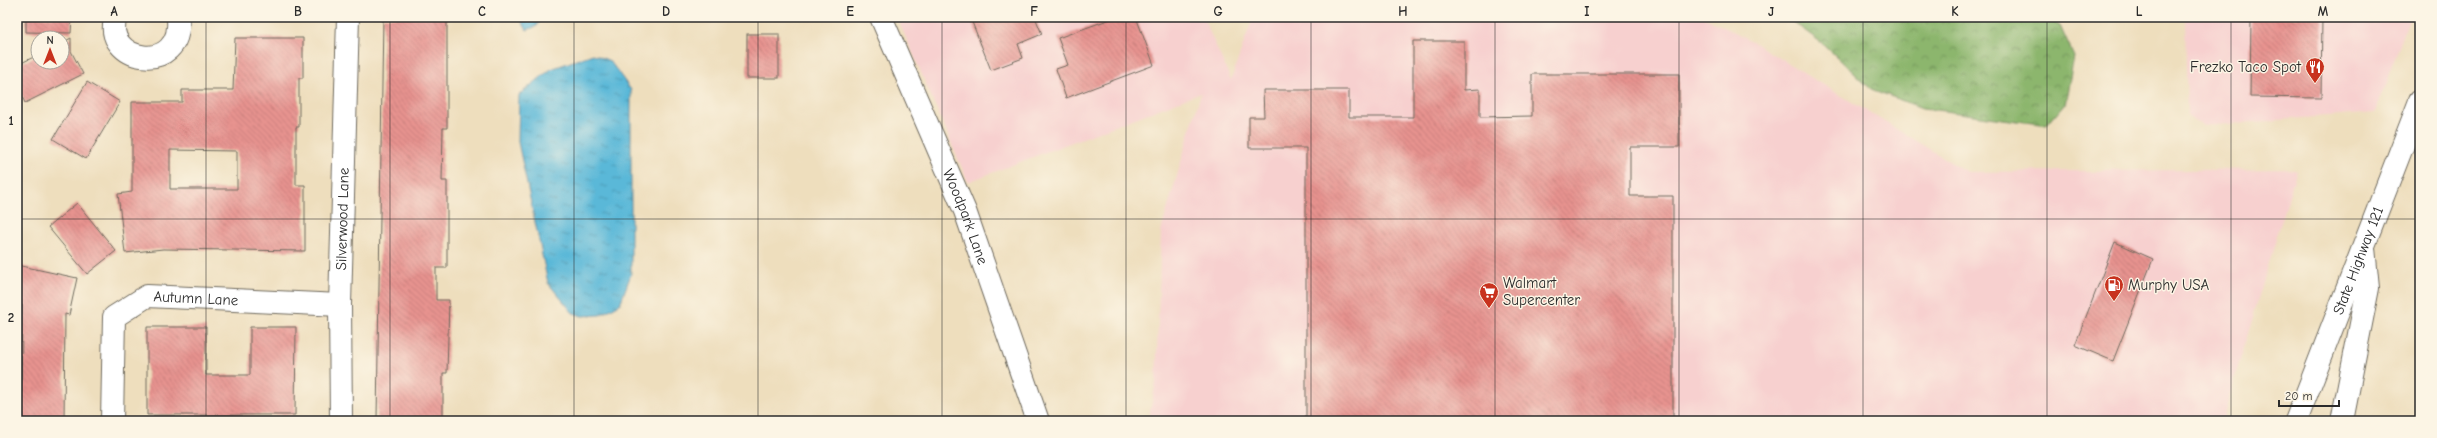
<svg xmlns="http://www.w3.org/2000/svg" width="2437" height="438" font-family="'Comic Neue',sans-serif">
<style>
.built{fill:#f7d0cf}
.forest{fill:url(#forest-crowns);stroke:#5c704c}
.water{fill:url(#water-ripples);stroke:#427282}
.building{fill:url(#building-back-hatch);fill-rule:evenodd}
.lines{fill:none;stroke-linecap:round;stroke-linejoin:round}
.minor-casing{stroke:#6f6a5e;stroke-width:24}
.tertiary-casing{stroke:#6f6a5e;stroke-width:24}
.secondary-casing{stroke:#6f6a5e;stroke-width:24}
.motorway-casing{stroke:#6f6a5e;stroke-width:24}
.minor{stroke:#fff;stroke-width:22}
.tertiary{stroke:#fff;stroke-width:22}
.secondary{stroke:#fff;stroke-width:22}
.motorway{stroke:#fff;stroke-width:22}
.grid{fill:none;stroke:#2b2b2b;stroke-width:1;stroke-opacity:0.55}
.labels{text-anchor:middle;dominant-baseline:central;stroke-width:3;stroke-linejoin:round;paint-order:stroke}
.poi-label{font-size:15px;fill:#2b2b2b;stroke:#fcf5e5;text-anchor:start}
.street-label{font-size:15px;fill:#2b2b2b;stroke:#fcf5e5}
.neatline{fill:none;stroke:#2b2b2b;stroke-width:1.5}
.grid-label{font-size:13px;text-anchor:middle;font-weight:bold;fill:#2b2b2b}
</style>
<defs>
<pattern id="forest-crowns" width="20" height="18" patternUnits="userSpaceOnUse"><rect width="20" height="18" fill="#8cb66d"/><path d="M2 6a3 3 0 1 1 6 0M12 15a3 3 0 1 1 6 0" fill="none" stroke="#73945a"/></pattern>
<pattern id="water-ripples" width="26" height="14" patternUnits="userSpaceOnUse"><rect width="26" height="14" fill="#5ab8d8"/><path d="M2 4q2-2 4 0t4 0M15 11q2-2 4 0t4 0" fill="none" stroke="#4b96af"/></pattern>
<pattern id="building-back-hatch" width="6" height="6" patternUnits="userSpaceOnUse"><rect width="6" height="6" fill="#e7938f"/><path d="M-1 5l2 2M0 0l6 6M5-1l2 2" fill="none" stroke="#bb7875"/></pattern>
</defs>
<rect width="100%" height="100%" fill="#fcf5e5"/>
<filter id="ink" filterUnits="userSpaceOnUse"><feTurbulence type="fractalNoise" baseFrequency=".025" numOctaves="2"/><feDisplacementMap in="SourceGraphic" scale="8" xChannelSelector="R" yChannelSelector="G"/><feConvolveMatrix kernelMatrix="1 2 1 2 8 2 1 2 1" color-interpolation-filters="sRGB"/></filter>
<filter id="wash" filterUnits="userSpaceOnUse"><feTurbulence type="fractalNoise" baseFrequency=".012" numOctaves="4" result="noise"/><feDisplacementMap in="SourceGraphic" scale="16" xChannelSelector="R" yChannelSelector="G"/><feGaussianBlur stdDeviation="0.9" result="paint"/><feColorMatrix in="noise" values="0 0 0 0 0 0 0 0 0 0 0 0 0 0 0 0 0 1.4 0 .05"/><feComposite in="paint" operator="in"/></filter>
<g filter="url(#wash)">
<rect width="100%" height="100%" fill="#eedebd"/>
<!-- built -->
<g class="built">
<polygon points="897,17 1203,17 1231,80 1253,17 1703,17 1743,36 1967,172 2297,169 2222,421 1148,421 1156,382 1161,231 1201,93 968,182"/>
<polygon points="2185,17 2410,17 2375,112 2203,126 2187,115"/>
</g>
<!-- forest -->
<polygon class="forest" points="1786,17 2044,17 2060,26 2074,57 2065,104 2047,125 1922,108 1871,89 1822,43"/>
<!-- water -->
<g class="water">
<polygon points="519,17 541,17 537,26 527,30"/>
<polygon points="593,54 610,61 631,90 631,274 620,304 600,315 582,316 573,313 548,283 518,142 519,95 551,69"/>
</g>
<g id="blocks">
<!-- building -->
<g class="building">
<polygon points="26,17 72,17 71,33 26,32"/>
<polygon points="383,17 447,17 447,128 443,128 442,181 447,181 447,268 436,268 436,300 449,300 447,373 443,373 443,419 377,419"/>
<polygon points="970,17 1035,17 1042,34 1018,44 1023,58 991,70"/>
<polygon points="1116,17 1136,17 1154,65 1066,98 1056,69 1068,65 1058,38"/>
<polygon points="2251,17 2322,17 2321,98 2250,97"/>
<rect x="747" y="34" width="32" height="44"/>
<polygon points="71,38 71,51 83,74 25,103 17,86 17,65 38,55 38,62 62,62 62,43"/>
<path d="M 235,38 L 303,38 L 303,78 L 299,78 L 299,127 L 296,127 L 296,185 L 305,185 L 305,251 L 163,249 L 125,253 L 118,194 L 132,192 L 132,102 L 182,102 L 182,90 L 233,90 ZM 170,150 L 237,151 L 237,189 L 170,189 Z"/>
<polygon points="1413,41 1464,41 1464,90 1480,89 1480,117 1532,116 1532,74 1679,74 1679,147 1630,147 1630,196 1673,196 1673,421 1306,421 1306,148 1249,148 1249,117 1264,117 1263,90 1349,90 1349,117 1413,117"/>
<polygon points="87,82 120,102 86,159 53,139"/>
<polygon points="77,203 116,251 87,274 48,227"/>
<polygon points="2115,242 2153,259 2113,361 2075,345"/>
<polygon points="17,265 77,278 69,315 65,314 64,421 21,421 22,305 17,304"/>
<polygon points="147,327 206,327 206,375 250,375 250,327 296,327 295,415 147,415"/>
</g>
</g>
</g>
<g filter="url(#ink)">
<use href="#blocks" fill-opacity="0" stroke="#6f6a5e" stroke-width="1"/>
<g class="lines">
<defs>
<g id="minor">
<path d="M 116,17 C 100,61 184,78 178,17"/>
<path id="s1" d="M 112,421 L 114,317 L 147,296 L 340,305"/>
<path id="s2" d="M 341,421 L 340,305 L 348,17"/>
</g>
<g id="tertiary">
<path id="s3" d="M 881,17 L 965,211 L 1038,421"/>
</g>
<g id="secondary">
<path id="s4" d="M 2296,421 L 2420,101"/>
</g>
<polyline id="motorway" points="2342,421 2368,288 2364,248"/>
</defs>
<!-- minor casing -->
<use href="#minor" class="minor-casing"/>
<!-- tertiary casing -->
<use href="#tertiary" class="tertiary-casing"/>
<!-- secondary casing -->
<use href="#secondary" class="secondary-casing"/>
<!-- motorway casing -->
<use href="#motorway" class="motorway-casing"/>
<!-- minor -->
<use href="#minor" class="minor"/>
<!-- tertiary -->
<use href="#tertiary" class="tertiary"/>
<!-- secondary -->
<use href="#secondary" class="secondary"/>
<!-- motorway -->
<use href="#motorway" class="motorway"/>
</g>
</g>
<!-- grid -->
<path class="grid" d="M 206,17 L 206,421M 390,17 L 390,421M 574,17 L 574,421M 758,17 L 758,421M 942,17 L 942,421M 1126,17 L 1126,421M 1311,17 L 1311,421M 1495,17 L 1495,421M 1679,17 L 1679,421M 1863,17 L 1863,421M 2047,17 L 2047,421M 2231,17 L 2231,421M 17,219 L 2420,219"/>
<!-- icons -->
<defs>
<symbol id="restaurant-pin" viewBox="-11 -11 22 30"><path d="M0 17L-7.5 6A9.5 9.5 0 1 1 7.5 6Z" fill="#c8321e" stroke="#fcf5e5"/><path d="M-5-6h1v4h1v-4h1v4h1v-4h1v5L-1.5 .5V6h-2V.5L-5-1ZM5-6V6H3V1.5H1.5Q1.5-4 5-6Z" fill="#fff"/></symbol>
<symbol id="fuel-pin" viewBox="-11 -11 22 30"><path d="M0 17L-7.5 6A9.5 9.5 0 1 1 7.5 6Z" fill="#c8321e" stroke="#fcf5e5"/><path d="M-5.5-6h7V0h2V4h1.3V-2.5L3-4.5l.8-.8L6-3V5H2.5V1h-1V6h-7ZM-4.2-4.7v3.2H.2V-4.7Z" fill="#fff"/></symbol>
<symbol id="supermarket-pin" viewBox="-11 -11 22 30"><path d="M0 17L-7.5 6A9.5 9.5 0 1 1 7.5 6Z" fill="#c8321e" stroke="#fcf5e5"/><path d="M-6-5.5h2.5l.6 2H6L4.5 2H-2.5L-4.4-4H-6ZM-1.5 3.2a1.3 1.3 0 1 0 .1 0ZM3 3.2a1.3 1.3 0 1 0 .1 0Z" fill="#fff"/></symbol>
</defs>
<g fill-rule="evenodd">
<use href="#restaurant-pin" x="2304" y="56" width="22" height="30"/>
<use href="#fuel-pin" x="2103" y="274" width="22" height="30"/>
<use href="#supermarket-pin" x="1478" y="281" width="22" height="30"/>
</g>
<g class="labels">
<!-- poi labels -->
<g class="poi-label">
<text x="2301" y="67" text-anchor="end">Frezko Taco Spot</text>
<text x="1503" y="283">Walmart<tspan x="1503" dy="17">Supercenter</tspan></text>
<text x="2128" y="285">Murphy USA</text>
</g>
<!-- street labels -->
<g class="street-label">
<text stroke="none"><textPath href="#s3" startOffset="217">Woodpark Lane</textPath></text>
<text stroke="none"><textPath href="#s2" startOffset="202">Silverwood Lane</textPath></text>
<text stroke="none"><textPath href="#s4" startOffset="172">State Highway 121</textPath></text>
<text stroke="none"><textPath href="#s1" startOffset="192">Autumn Lane</textPath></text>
</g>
</g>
<!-- margin -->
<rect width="2437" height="438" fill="none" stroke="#fcf5e5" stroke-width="44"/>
<!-- north arrow -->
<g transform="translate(50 50)"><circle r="19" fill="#fcf5e5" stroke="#a8a49b"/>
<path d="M0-3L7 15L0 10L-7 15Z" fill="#c8321e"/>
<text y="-6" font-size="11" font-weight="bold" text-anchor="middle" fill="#2b2b2b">N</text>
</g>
<!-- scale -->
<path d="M2279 400v6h60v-6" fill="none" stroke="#2b2b2b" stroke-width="2"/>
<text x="2285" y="400" font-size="12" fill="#2b2b2b" stroke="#fcf5e5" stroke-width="3" paint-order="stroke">20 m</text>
<rect x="22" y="22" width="2393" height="394" class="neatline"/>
<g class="grid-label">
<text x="114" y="16">A</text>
<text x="298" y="16">B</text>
<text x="482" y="16">C</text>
<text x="666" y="16">D</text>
<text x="850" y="16">E</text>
<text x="1034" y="16">F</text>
<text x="1218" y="16">G</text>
<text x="1403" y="16">H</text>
<text x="1587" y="16">I</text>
<text x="1771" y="16">J</text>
<text x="1955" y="16">K</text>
<text x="2139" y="16">L</text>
<text x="2323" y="16">M</text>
<text x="11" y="125">1</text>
<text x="11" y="322">2</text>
</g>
</svg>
